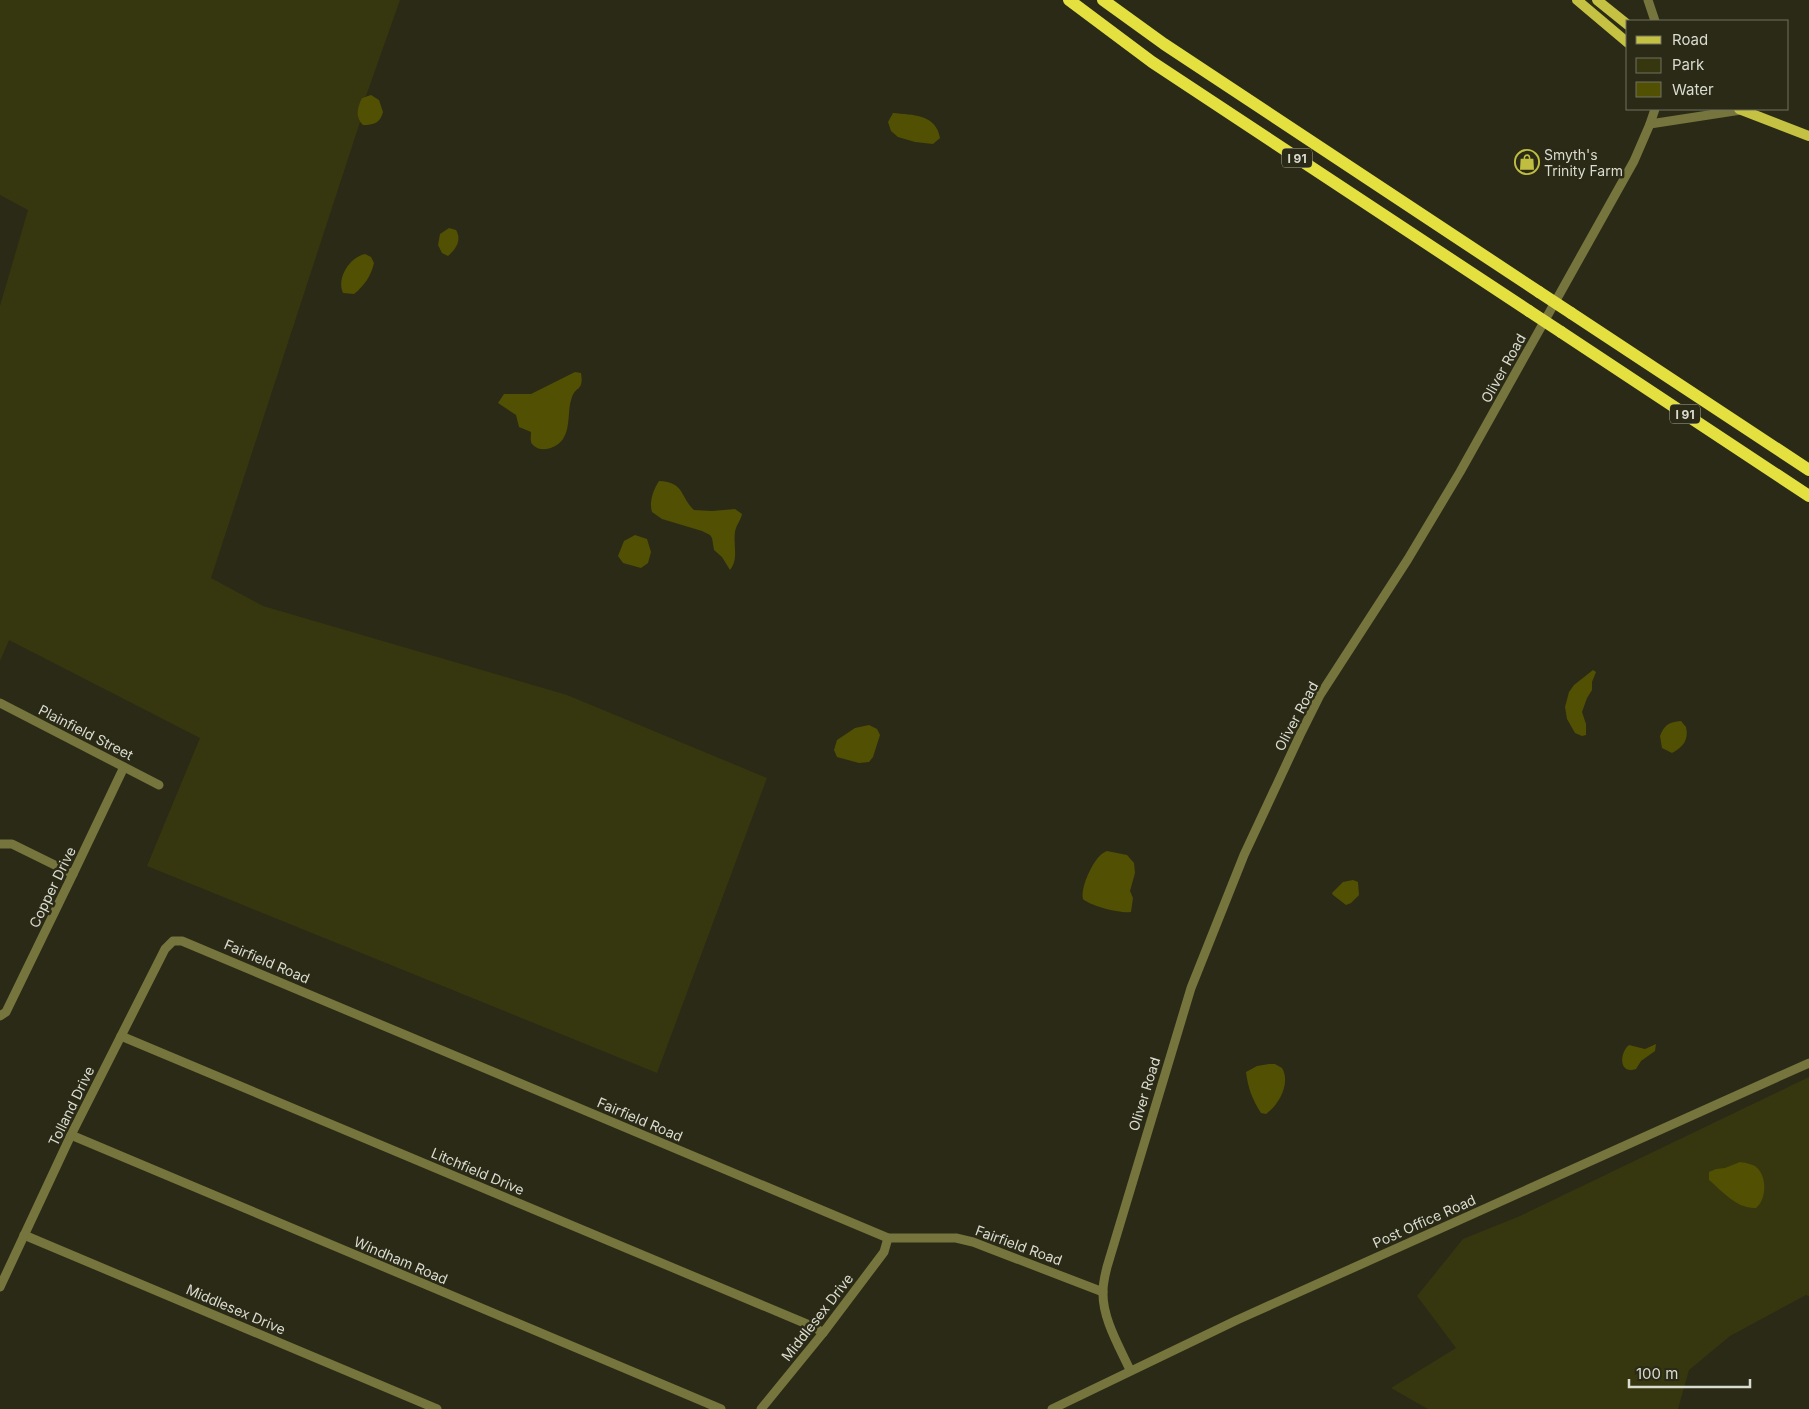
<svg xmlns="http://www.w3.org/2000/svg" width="1809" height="1409" font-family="Inter,sans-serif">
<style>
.green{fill:#37370f}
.water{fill:#515003}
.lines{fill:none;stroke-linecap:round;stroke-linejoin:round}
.minor{stroke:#75753d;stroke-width:9}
.major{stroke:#c4c143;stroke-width:10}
.highway{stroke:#e3e040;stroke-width:12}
.highway-bridge{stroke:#e3e040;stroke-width:12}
.labels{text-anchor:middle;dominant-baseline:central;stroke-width:5;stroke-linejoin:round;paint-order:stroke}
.shield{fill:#2a2a17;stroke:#a6a798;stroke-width:1}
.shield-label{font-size:12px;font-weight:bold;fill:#dbdcd0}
.poi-label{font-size:14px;fill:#dbdcd0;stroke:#2a2a17;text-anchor:start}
.street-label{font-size:14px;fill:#dbdcd0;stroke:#2a2a17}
</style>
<rect width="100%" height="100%" fill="#2a2a17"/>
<!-- green -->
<g class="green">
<polygon points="0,0 400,0 366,96 362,98 358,118 360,122 211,578 263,606 567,695 767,778 657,1073 147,866 200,738 9,640 0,661 0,306 28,210 0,195"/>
<polygon points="1809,1077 1809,1296 1806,1295 1730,1336 1689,1370 1678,1409 1428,1409 1391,1388 1456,1348 1417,1296 1463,1239 1520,1216"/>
</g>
<!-- water -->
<g class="water">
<path d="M 371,95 L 379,100 L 383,112 C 380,123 374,125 363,125 C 355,118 357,108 362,98 Z"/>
<path d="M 893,113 C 913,115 936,114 940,138 L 933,144 L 915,142 L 898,137 L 891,131 L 888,122 Z"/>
<path d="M 449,228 L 456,230 C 462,240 456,249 448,256 L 442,253 L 438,245 L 440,234 Z"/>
<path d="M 365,254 L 371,257 L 374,263 C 371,276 364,286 354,294 L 343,293 C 336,278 350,257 365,254 Z"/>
<path d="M 575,372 L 581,373 C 584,391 576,386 572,397 C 567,410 571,427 563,439 C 557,448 540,454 532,444 C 530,441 531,436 531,432 L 519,427 L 516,415 L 498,403 L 504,394 L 531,394 Z"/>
<path d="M 659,481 C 685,482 680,497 694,510 L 712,511 L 735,509 L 742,514 C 741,520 736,525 735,532 C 733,545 739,559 730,570 L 722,557 L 714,550 L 712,538 L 710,535 L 702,531 L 662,519 L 652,512 C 649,502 653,490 659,481 Z"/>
<polygon points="635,535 647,539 651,552 648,563 641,568 623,563 618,556 624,541"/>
<polygon points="1593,670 1596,672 1592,682 1592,690 1587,698 1582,712 1586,724 1586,735 1582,736 1575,733 1567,719 1565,707 1569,692 1574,685"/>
<path d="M 1681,721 L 1686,727 C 1689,740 1683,747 1672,753 L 1662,748 L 1660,736 C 1664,725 1669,722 1681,721 Z"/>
<polygon points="869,725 877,729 880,735 873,757 869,762 859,763 837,757 834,750 837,740 855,728"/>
<path d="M 1107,851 L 1127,855 L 1134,863 L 1135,873 L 1130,891 L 1133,898 L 1131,912 C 1122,914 1090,906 1083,899 C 1080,887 1095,854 1107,851 Z"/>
<polygon points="1353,880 1358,882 1359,895 1351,903 1346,905 1333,895 1332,893 1343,882"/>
<path d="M 1656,1044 L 1655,1051 L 1641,1061 L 1636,1069 C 1619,1075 1619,1053 1629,1045 L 1645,1049 Z"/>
<path d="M 1269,1064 L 1275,1064 L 1282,1068 C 1291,1083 1279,1105 1266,1114 L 1261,1113 C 1252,1099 1248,1088 1246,1072 L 1257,1066 Z"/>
<path d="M 1740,1162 C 1746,1163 1755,1164 1759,1170 C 1767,1180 1766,1200 1756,1208 C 1737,1209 1722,1191 1709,1180 L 1709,1172 L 1716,1169 L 1725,1168 Z"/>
</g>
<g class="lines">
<!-- minor -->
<g class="minor">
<polyline points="1648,0 1655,21"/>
<polyline points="1650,124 1741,110"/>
<polyline points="0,703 159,785"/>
<polyline points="0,844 12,844 73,874"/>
<polyline points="0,1016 6,1012 73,874 124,767"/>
<polyline points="121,1036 814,1327 823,1333"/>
<polyline points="71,1135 721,1409"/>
<polyline points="24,1235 437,1409"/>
<polyline points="0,1287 71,1135 165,949 173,941 182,941 888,1238 956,1238 973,1242 1103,1292"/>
<path d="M 1130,1370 C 1119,1346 1102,1318 1103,1291 C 1103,1283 1105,1275 1107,1267 L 1191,988 L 1244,855 L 1300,735 L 1320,695 L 1408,559 L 1460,472 L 1634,161 L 1650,124 L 1655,109"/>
<polyline points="761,1409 823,1333 884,1252 888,1238"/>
<polyline points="1052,1409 1237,1320 1809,1063"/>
</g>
<!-- major -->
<g class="major">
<polyline points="1577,0 1628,43"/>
<polyline points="1597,0 1628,25"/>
<polyline points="1739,109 1809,136"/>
</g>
<!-- highway -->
<g class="highway">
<polyline points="1069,0 1152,62 1529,311"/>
<polyline points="1103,0 1164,44 1539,292"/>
<polyline points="1571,313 1809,470"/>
<polyline points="1561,332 1809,496"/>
</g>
<!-- highway-bridge -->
<g class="highway-bridge">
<polyline points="1539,292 1571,313"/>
<polyline points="1529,311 1561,332"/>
</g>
</g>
<!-- icons -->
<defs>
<symbol id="shop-ring" viewBox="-11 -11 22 22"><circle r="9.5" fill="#2a2a17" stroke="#c0be41" stroke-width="1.5"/><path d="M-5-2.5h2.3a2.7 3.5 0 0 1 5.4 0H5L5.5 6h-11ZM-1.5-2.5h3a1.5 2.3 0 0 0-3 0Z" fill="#c0be41"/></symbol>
</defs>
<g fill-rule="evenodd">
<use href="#shop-ring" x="1513" y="148" width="28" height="28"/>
</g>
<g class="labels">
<!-- shield labels -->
<g class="shield">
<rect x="1282" y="148.5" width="30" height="19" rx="4"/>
<rect x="1670" y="404.5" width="30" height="19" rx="4"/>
</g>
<g class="shield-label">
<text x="1297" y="158">I 91</text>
<text x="1685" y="414">I 91</text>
</g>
<!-- poi labels -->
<g class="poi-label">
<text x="1544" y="154">Smyth's<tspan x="1544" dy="16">Trinity Farm</tspan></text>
</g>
<!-- street labels -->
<g class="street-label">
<text transform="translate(1503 368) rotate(-61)">Oliver Road</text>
<text transform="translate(1296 716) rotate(-62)">Oliver Road</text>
<text transform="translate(86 732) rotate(27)">Plainfield Street</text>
<text transform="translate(52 887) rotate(-64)">Copper Drive</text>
<text transform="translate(267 961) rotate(23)">Fairfield Road</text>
<text transform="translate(1144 1094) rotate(-73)">Oliver Road</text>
<text transform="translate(71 1106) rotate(-64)">Tolland Drive</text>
<text transform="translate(640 1119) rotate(23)">Fairfield Road</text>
<text transform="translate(478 1171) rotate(23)">Litchfield Drive</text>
<text transform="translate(1424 1221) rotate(-24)">Post Office Road</text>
<text transform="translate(1019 1245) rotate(20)">Fairfield Road</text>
<text transform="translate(401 1260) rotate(23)">Windham Road</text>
<text transform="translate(236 1309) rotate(23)">Middlesex Drive</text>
<text transform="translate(817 1317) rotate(-52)">Middlesex Drive</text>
</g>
</g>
<!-- legend -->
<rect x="1626" y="20" width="162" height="90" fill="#2a2a17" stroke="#717161"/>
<rect x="1636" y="36" width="25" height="8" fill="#c4c143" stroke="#717161"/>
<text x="1672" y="45" font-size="15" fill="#dbdcd0">Road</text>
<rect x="1636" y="58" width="25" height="15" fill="#37370f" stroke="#717161"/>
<text x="1672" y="70" font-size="15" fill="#dbdcd0">Park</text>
<rect x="1636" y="82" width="25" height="15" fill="#515003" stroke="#717161"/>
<text x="1672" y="95" font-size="15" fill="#dbdcd0">Water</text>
<!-- scale -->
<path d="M1629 1379v8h121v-8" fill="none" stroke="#dbdcd0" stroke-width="2.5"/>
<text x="1636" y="1379" font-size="15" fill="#dbdcd0" stroke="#2a2a17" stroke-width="4" paint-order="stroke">100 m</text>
</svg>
